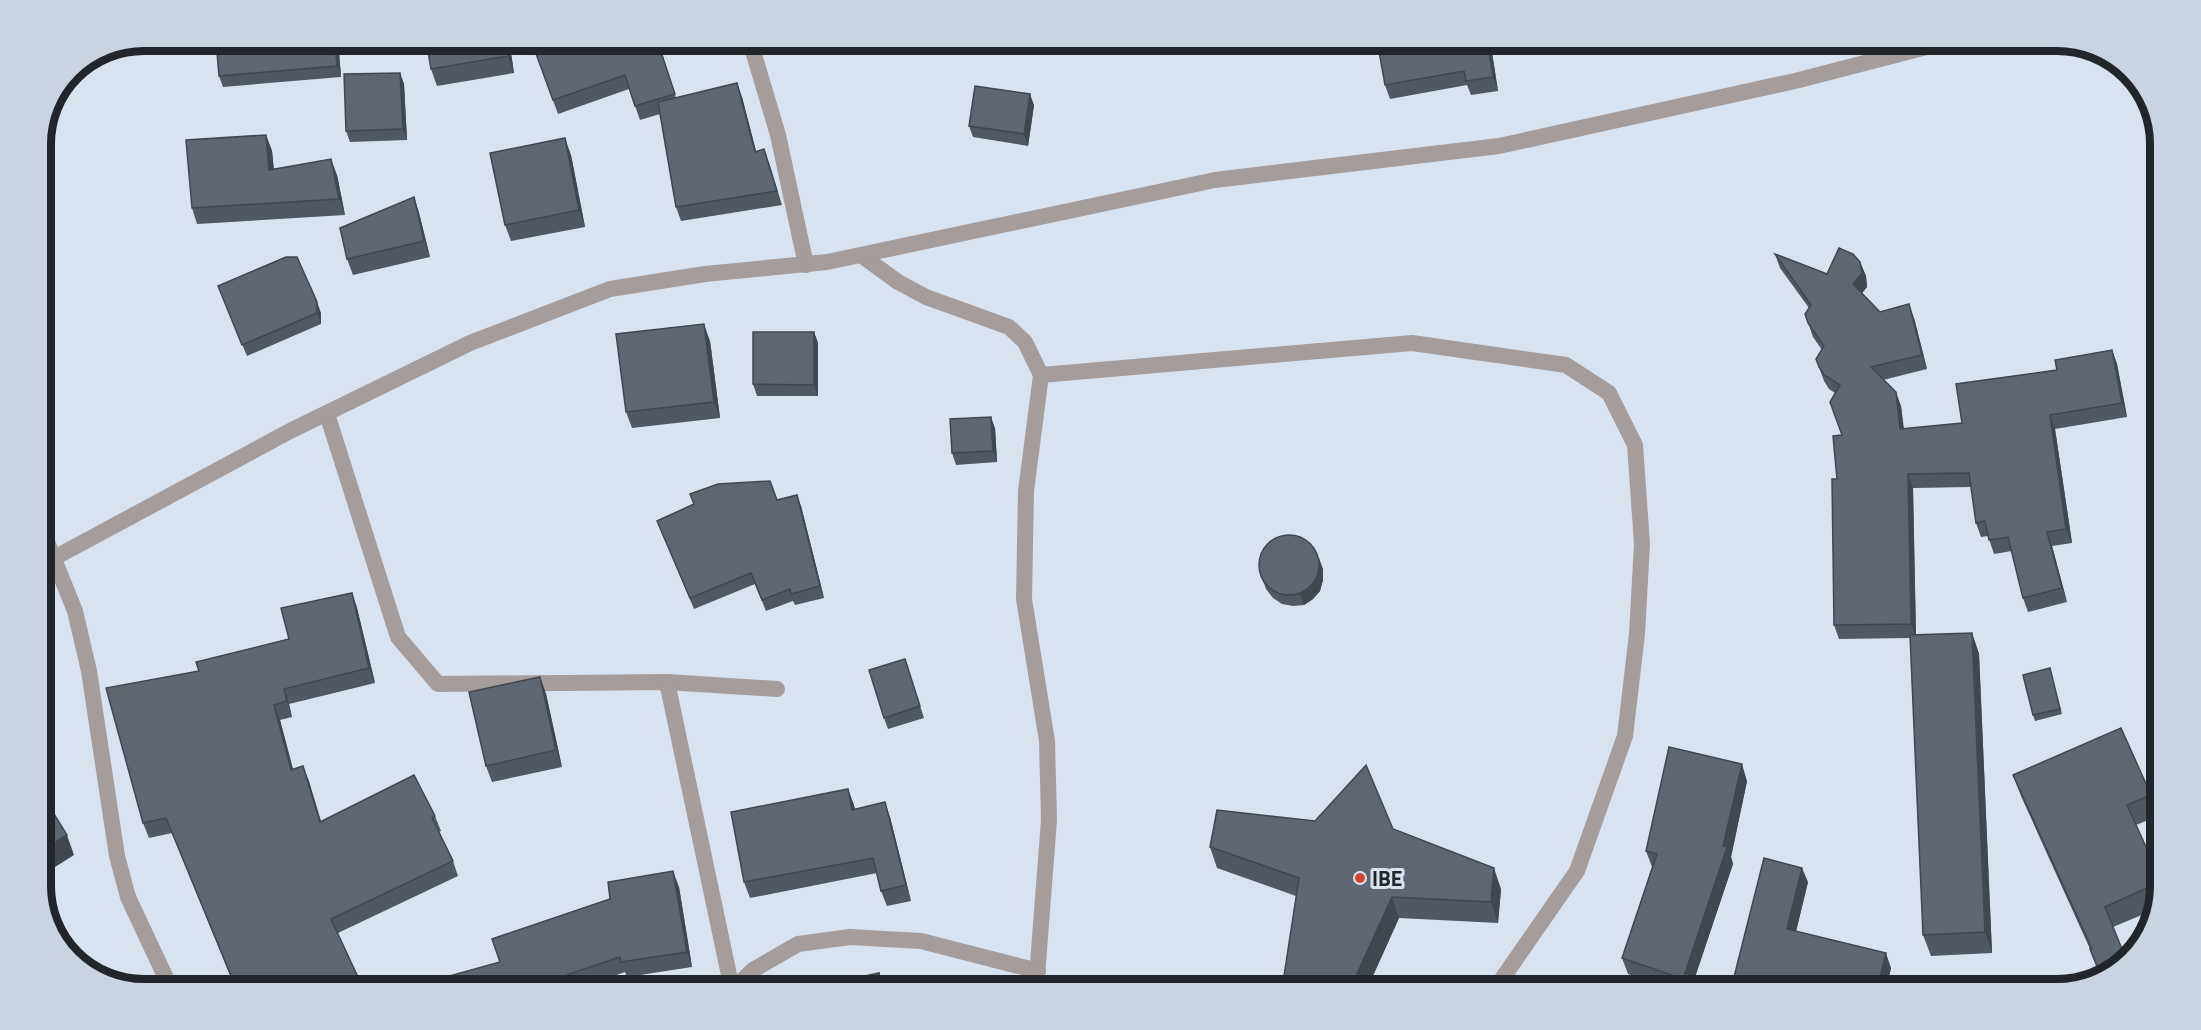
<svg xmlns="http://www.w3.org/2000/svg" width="2201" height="1030" font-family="'Titillium Web',sans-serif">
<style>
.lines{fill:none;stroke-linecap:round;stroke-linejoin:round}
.minor{stroke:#a59d9b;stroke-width:16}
.wall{fill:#505861}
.shaded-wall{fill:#41474f}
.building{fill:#5d6671;stroke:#41474f;stroke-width:1.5}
.poi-dot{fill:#d24535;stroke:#d9e3f0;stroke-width:2}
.labels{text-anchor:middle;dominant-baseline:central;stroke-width:6;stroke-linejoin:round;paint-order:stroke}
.poi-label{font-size:21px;font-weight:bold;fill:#22262b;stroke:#d9e3f0;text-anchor:start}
.rim{fill:none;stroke:#22262b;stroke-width:8}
</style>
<rect width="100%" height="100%" fill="#d9e3f0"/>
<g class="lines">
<!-- minor -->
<g class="minor">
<polyline points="750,41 778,135 806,265"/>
<polyline points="861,255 898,282 926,297 1009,327 1025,342 1041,375 1026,491 1024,599 1047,741 1049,820 1036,989"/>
<polyline points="1041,375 1412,343 1566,365 1609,393 1635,445 1642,544 1637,634 1625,736 1577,871 1495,989"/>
<polyline points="327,414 398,637 438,684 667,682 777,689"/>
<polyline points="41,527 75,611 89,671 117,856 128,897 171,989"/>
<polyline points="41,565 290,431 470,343 610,289 705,274 827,262 1215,180 1499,146 1795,81 1950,41"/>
<polyline points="667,682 732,989"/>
<polyline points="733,989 753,970 798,944 850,937 921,941 1038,971"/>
</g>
</g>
<!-- wall -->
<g class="wall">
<polygon points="216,40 338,40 341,77 223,87 219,76"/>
<polygon points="426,40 509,40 514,73 437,86 431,69"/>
<polygon points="531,40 658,40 676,98 742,97 756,152 769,163 782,205 681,221 676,207 660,114 640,120 629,89 558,114"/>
<polygon points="1256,40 1342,41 1259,47"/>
<polygon points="1490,40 1498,91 1471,95 1467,85 1390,99 1385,85"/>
<polygon points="1601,40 1616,40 1602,43"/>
<polygon points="400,73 404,84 407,140 350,142 346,131"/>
<polygon points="1034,105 1028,146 973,137 969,126"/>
<polygon points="266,135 272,151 274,169 337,175 345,215 197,224 192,208"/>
<polygon points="571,155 585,227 511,241 505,225"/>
<polygon points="414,197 419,213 430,257 353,275 347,259"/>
<polygon points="1775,254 1827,274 1860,262 1866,276 1867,287 1862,293 1880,312 1914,318 1927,369 1883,380 1901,406 1904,429 1962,423 2057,370 2112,350 2117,364 2127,417 2055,429 2072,543 2052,546 2067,602 2028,612 2023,598 2012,551 1994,554 1988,536 1981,537 1976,523 1971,487 1913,488 1916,635 1972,633 1979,654 1992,953 1931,956 1923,935 1910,638 1839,639 1834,625 1837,479 1842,435 1835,393 1829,389 1824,381 1819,367 1822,350 1813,337 1805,314 1809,308 1780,268"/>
<polygon points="218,286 321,313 321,324 247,356"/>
<polygon points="814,332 818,343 818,396 757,396 753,384"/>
<polygon points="710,341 720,418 632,428 626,412"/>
<polygon points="995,428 997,462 956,465 952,453"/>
<polygon points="777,500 801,506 824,598 795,605 793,601 766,611 755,584 694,609 657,521"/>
<polygon points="1323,569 1323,580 1320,591 1313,599 1304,605 1293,606 1282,604 1273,598 1266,589 1262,578"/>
<polygon points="352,593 357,608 375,683 289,704 292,717 280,720 293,769 303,766 321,822 435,816 441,831 439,832 453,861 458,876 338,933 231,978 172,833 149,838 143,823 199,671 289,639"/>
<polygon points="905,659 924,718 888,729 884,718"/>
<polygon points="2050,668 2062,714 2035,721 2033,715"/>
<polygon points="540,677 546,694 562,767 492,782 486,766"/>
<polygon points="2013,775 2151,795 2158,816 2136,825 2160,878 2160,886 2156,909 2113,927 2114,972 2100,976 2090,949 2021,796"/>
<polygon points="1747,781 1731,857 1733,864 1691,989 1672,989 1628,974 1622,958 1652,867 1646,851"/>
<polygon points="848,789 855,809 890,817 911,901 887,906 881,891 877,873 750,898 744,882"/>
<polygon points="1393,829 1501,889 1498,923 1399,918 1367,989 1282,989 1296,896 1217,868 1210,847"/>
<polygon points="1808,882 1796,931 1891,968 1886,989 1731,989"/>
<polygon points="679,887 692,967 627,977 625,972 573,990 399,990 500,962"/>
</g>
<!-- shaded-wall -->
<g class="shaded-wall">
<polygon points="335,40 338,40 341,77 337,66"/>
<polygon points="506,40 509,40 514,73 508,56"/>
<polygon points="1487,40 1490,40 1498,91 1493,77"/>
<polygon points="400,73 404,84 407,140 403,129"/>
<polygon points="737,83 742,97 760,166 755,152"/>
<polygon points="1030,94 1034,105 1028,146 1024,134"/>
<polygon points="266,135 272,151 275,186 269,170"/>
<polygon points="565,138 571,155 585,227 579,210"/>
<polygon points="331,159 337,175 345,215 339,199"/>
<polygon points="414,197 419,213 430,257 424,241"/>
<polygon points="1860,262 1866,276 1867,287 1858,298 1853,284"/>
<polygon points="317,302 321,313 321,324 317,313"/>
<polygon points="1909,304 1914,318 1927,369 1922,355"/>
<polygon points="704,324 710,341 720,418 714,402"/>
<polygon points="814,332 818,343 818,396 814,385"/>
<polygon points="2112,350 2117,364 2127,417 2122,403"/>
<polygon points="1896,392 1901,406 1905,443 1900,429"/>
<polygon points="2050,415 2055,429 2072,543 2066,529"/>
<polygon points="991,417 995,428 997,462 993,451"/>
<polygon points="1908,474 1913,488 1916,638 1911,624"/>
<polygon points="797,495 801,506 824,598 820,586"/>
<polygon points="2047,532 2052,546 2067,602 2062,588"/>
<polygon points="1319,558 1323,569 1323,580 1320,591 1313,599 1304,605 1300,594"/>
<polygon points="352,593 357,608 375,683 369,668"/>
<polygon points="1972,633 1979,654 1992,953 1985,932"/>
<polygon points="540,677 546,694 562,767 556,750"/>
<polygon points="284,689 289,704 292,717 287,701"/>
<polygon points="274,705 280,720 297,785 291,770"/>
<polygon points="1742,764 1747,781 1731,857 1733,864 1691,989 1687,989 1683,979 1723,846"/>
<polygon points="303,766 309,781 326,838 320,822"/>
<polygon points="848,789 854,805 858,825 852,810"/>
<polygon points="885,802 890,817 911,901 906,885"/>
<polygon points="67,835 74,855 41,876 41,851"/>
<polygon points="1494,868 1501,889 1498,923 1491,902"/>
<polygon points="1802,868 1808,882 1793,944 1787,929"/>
<polygon points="673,871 679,887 692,967 687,952"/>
<polygon points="1392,897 1399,918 1367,989 1350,989"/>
<polygon points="1886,953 1891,968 1886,989 1877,989"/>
<polygon points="879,973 885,990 883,990"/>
</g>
<!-- building -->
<g class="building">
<polygon points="216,40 335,40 337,66 219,76"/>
<polygon points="426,40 506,40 508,56 431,69"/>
<polygon points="531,40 657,40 675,94 635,106 625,75 553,100"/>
<polygon points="1377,40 1487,40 1493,77 1466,81 1464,71 1385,85"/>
<polygon points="400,73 403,129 346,131 344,74"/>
<polygon points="737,83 755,152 764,149 777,191 676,207 658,102"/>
<polygon points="975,86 1030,94 1024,134 969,126"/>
<polygon points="266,135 269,170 331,159 339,199 192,208 186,140"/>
<polygon points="565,138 579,210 505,225 490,153"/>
<polygon points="414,197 424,241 347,259 340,228"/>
<polygon points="1839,248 1853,254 1860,262 1862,273 1853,284 1880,312 1909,304 1922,355 1871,367 1896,392 1900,429 1962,423 1956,384 2057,370 2055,360 2112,350 2122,403 2050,415 2066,529 2047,532 2062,588 2023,598 2008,537 1989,540 1985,521 1976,523 1969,473 1908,474 1911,624 1834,625 1832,479 1837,479 1833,436 1842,435 1830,402 1840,385 1824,375 1819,367 1816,359 1824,346 1808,323 1805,314 1811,305 1775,254 1827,274"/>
<polygon points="286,257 297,257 317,302 317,313 242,345 218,286"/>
<polygon points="704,324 714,402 626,412 616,334"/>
<polygon points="753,332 814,332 814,385 753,384"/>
<polygon points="991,417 993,451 952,453 950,419"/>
<polygon points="770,481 777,500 797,495 820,586 791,594 790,589 762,600 751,573 690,598 657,521 694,504 690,494 718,484"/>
<circle cx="1289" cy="565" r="30"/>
<polygon points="352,593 369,668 284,689 287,701 274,705 291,770 303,766 320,822 414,775 435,816 432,818 453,861 331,919 364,990 207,990 232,978 166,818 143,823 106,688 199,671 196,662 289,639 281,608"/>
<polygon points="1972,633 1985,932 1923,935 1910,635"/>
<polygon points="905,659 920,706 884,718 869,670"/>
<polygon points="2050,668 2060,709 2033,715 2023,675"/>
<polygon points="540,677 556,750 486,766 469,692"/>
<polygon points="2121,728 2151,795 2127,805 2160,878 2160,882 2105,907 2126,959 2114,972 2101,976 2090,949 2092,949 2013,775"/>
<polygon points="1669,747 1742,764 1723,846 1727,847 1683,979 1622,958 1657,854 1646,851"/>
<polygon points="1366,765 1393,829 1494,868 1491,902 1392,897 1350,989 1282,989 1299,878 1210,847 1217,810 1315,821"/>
<polygon points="848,789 852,810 885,802 906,885 881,891 873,858 744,882 731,812"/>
<polygon points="41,793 67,835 41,851"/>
<polygon points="1764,858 1802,868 1787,929 1886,953 1877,989 1791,989 1774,985 1773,989 1731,989"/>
<polygon points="673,871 687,952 621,962 620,957 522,990 399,990 500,962 492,939 610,899 608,882"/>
<polygon points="879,973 883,990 820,990 819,986"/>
</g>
<!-- markers -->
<circle class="poi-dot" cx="1360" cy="878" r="6"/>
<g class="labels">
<!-- poi labels -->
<g class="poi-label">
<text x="1372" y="878">IBE</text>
</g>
</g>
<!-- crop -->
<path d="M0 0H2201V1030H0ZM144 51H2057A93 93 0 0 1 2150 144V886A93 93 0 0 1 2057 979H144A93 93 0 0 1 51 886V144A93 93 0 0 1 144 51Z" fill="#cad4e0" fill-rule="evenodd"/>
<path class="rim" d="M144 51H2057A93 93 0 0 1 2150 144V886A93 93 0 0 1 2057 979H144A93 93 0 0 1 51 886V144A93 93 0 0 1 144 51Z"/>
</svg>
